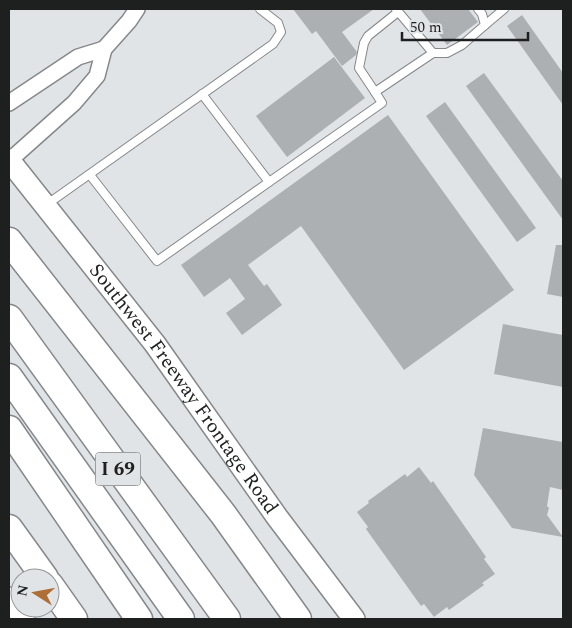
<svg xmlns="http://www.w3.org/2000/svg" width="572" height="628" font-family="Spectral,serif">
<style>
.building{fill:#adb0b2}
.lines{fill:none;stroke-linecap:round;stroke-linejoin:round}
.lane-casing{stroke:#85888a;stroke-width:10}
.street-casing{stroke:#85888a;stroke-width:18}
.secondary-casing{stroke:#85888a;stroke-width:24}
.highway-casing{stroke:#85888a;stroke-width:29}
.lane{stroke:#fff;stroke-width:8}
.street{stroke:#fff;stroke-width:15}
.secondary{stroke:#fff;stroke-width:21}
.highway{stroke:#fff;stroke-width:26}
.labels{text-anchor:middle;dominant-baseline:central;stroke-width:4.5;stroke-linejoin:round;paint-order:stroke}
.shield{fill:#e1e4e7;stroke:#585a5b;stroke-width:1}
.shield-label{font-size:19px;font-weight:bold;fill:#1e1f1f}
.street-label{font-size:20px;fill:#1e1f1f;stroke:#e1e4e7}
</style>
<rect width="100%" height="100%" fill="#e1e4e7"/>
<!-- building -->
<g class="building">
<polygon points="293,9 374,9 342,32 357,52 356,55 342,66 316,31 312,34"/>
<polygon points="420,9 468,9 478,22 447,45"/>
<polygon points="522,15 563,73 563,105 507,26"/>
<polygon points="334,57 365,98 287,157 256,116"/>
<polygon points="484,73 563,181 563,220 466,86"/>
<polygon points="445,102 536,228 517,242 426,116"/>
<polygon points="388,115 514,290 404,370 301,226 248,265 264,286 267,284 282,305 242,335 226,313 245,299 230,278 204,297 181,265"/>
<polygon points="556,245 563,245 563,297 547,294"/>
<polygon points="503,324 563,335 563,387 494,374"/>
<polygon points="483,428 563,442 563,490 550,487 547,506 549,508 547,515 563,537 512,528 474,475"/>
<polygon points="419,467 431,483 433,481 486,557 484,559 495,574 482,583 484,585 449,610 447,607 434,617 424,604 421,606 366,529 368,527 357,512 369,503 368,501 405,474 407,477"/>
</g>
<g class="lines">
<defs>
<g id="lane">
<polyline points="396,9 433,53"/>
<polyline points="485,25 504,9"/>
<polyline points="375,92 359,68 364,43 368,36 398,12"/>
<polyline points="90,175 157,261 269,182 202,94"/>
<polyline points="269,182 382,103 375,92 433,53 447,53 462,45 485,25 482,14 478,9"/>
<polyline points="46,205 273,44 281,32 278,23 260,9"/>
</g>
<g id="street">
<polyline points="9,103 78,57 104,49"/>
<polyline points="9,161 74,103 97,76 104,49 129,21 137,9"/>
</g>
<g id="secondary">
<path id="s1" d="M 9,160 L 155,344 L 277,517 L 354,619"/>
<polyline points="9,598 24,619"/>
</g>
<g id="highway">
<polyline points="9,241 223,514 298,619"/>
<polyline points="9,318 227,619"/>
<polyline points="9,377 181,619"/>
<polyline points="9,429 139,619"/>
<polyline points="9,528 45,578"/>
<polyline points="50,585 74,619"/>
</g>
</defs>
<!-- lane casing -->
<use href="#lane" class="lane-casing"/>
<!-- street casing -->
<use href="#street" class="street-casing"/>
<!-- secondary casing -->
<use href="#secondary" class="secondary-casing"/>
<!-- highway casing -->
<use href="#highway" class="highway-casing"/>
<!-- lane -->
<use href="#lane" class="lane"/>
<!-- street -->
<use href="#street" class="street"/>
<!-- secondary -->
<use href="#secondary" class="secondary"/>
<!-- highway -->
<use href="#highway" class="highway"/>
</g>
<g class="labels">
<!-- shield labels -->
<rect class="shield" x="95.5" y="452.5" width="45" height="33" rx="4"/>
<g class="shield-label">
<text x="118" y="469">I 69</text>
</g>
<!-- street labels -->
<g class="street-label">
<text stroke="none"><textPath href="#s1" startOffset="288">Southwest Freeway Frontage Road</textPath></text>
</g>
</g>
<!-- border -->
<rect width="572" height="628" fill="none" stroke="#1e1f1f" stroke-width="20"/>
<!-- north arrow -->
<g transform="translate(35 593) rotate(281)"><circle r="24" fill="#e1e4e7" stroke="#939597"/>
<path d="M0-4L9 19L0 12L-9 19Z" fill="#ae6e36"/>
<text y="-8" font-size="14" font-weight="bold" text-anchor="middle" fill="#1e1f1f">N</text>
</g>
<!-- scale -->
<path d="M402 32v8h126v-8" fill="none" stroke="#1e1f1f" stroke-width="2.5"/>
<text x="410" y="32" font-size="15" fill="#1e1f1f" stroke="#e1e4e7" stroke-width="4" paint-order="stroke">50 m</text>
</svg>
